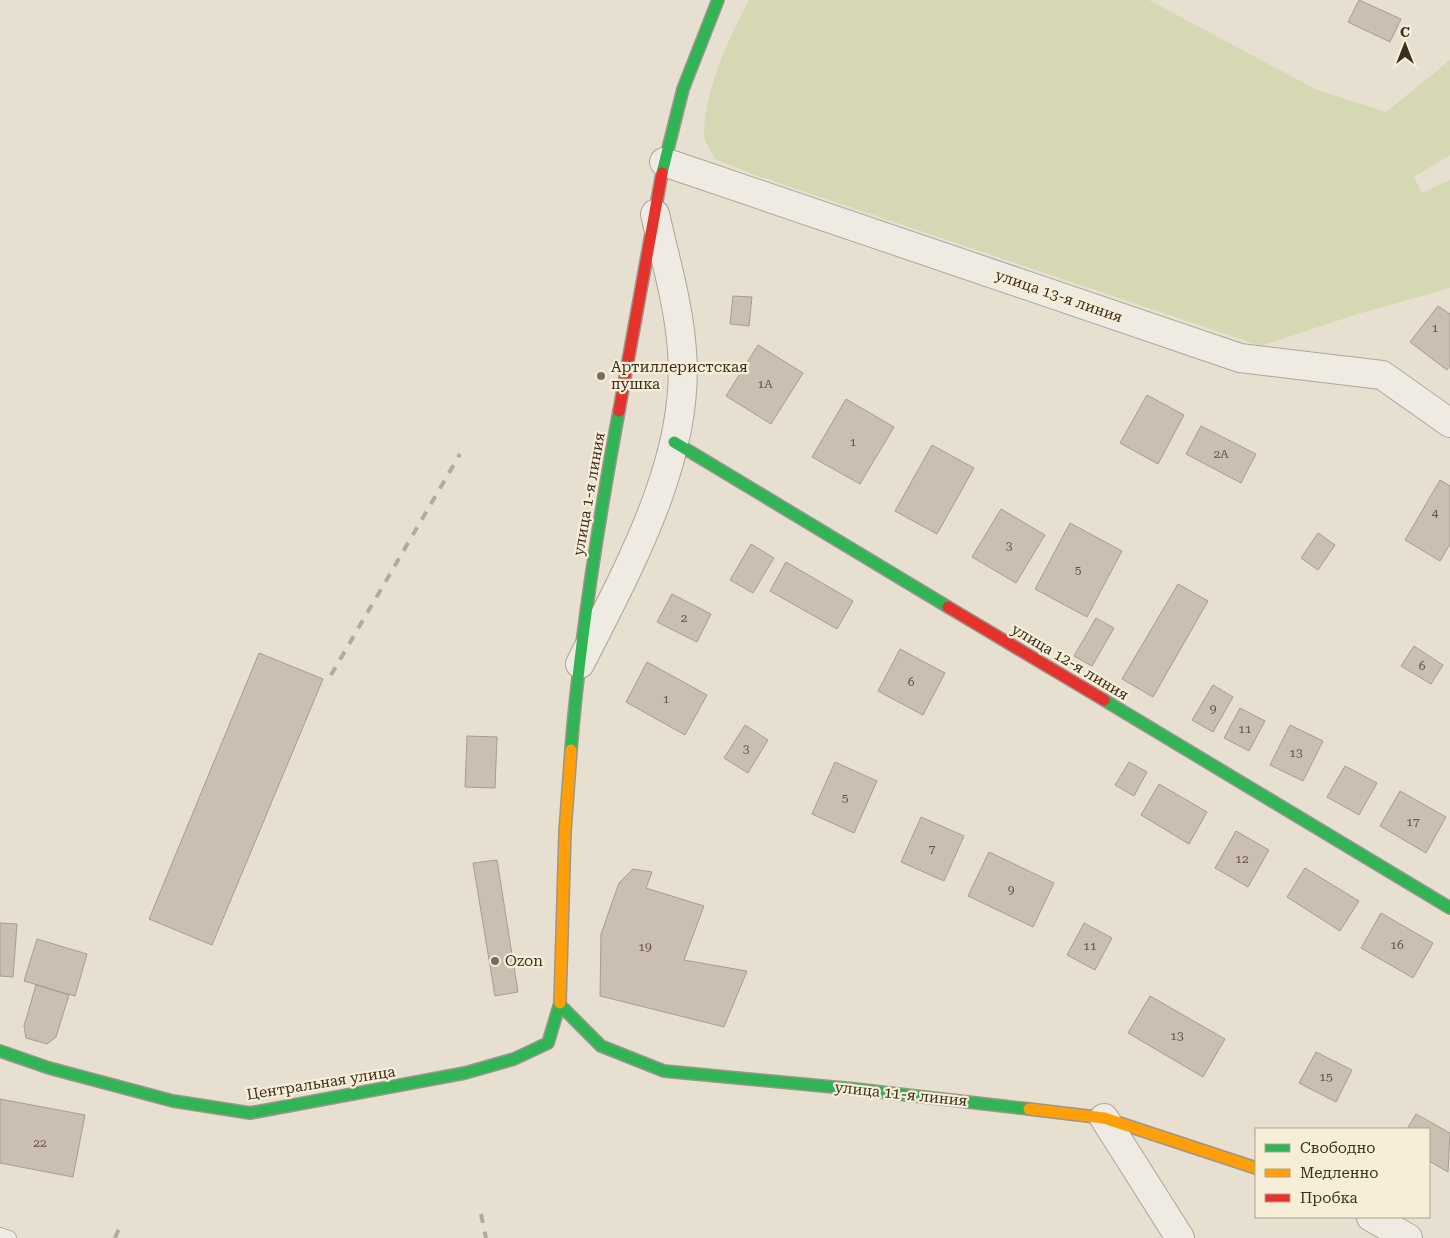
<svg xmlns="http://www.w3.org/2000/svg" width="1450" height="1238" font-family="'Roboto Serif',serif">
<style>
.green{fill:#d6d7b3}
.building{fill:#cbbfb2;stroke:#a89c90}
.lines{fill:none;stroke-linecap:round;stroke-linejoin:round}
.lane-casing{stroke:#ada599;stroke-width:16}
.street-casing{stroke:#ada599;stroke-width:30}
.fast-casing{stroke:#9c958a;stroke-width:14}
.slow-casing{stroke:#9c958a;stroke-width:14}
.jam-casing{stroke:#9c958a;stroke-width:14}
.lane{stroke:#efebe3;stroke-width:14}
.street{stroke:#efebe3;stroke-width:28}
.fast{stroke:#30b455;stroke-width:11}
.slow{stroke:#ff9f0a;stroke-width:11}
.jam{stroke:#e5322d;stroke-width:11}
.rail{stroke:#afaaa2;stroke-width:4;stroke-dasharray:9 9;stroke-linecap:butt}
.poi-dot{fill:#786c5e;stroke:#f7eed8;stroke-width:2}
.labels{text-anchor:middle;dominant-baseline:central;stroke-width:4.5;stroke-linejoin:round;paint-order:stroke}
.number-label{font-size:12px;fill:#605244}
.street-label{font-size:15px;fill:#3d2e20;stroke:#f7eed8}
.poi-label{font-size:15px;fill:#3d2e20;stroke:#f7eed8;text-anchor:start}
</style>
<rect width="100%" height="100%" fill="#e7e0d1"/>
<!-- green -->
<path class="green" d="M 749,0 L 1149,0 L 1317,90 L 1386,112 L 1450,60 L 1450,155 L 1414,177 L 1422,193 L 1450,180 L 1450,288 L 1361,313 L 1261,346 L 758,176 L 715,159 C 712,152 704,142 704,135 C 704,91 729,38 749,0 Z"/>
<!-- building -->
<g class="building">
<polygon points="1359,0 1401,19 1390,42 1348,22"/>
<polygon points="733,296 752,297 749,326 730,324"/>
<polygon points="1438,306 1450,314 1450,366 1447,370 1410,342"/>
<polygon points="758,345 803,373 771,424 726,396"/>
<polygon points="1147,395 1184,415 1158,464 1120,443"/>
<polygon points="846,399 894,427 860,484 812,457"/>
<polygon points="1201,426 1256,454 1241,483 1186,454"/>
<polygon points="932,445 974,468 937,534 895,511"/>
<polygon points="1440,480 1450,486 1450,544 1440,561 1405,540"/>
<polygon points="1001,509 1045,535 1016,583 972,557"/>
<polygon points="1070,523 1122,551 1087,617 1035,589"/>
<polygon points="1318,533 1335,545 1318,570 1301,558"/>
<polygon points="751,544 774,558 753,593 730,580"/>
<polygon points="786,562 853,601 837,629 770,591"/>
<polygon points="1178,584 1208,601 1153,697 1122,679"/>
<polygon points="672,594 711,614 697,642 657,622"/>
<polygon points="1096,618 1114,628 1092,666 1074,656"/>
<polygon points="1414,646 1443,665 1431,684 1401,666"/>
<polygon points="900,649 945,673 923,715 878,691"/>
<polygon points="259,653 323,679 212,945 149,919"/>
<polygon points="647,662 707,695 685,735 626,702"/>
<polygon points="1213,685 1233,697 1213,732 1192,720"/>
<polygon points="1240,708 1265,721 1249,751 1224,738"/>
<polygon points="745,725 768,740 748,773 724,758"/>
<polygon points="1290,725 1323,741 1303,781 1270,765"/>
<polygon points="467,736 497,737 495,788 465,787"/>
<polygon points="835,762 877,781 854,833 812,814"/>
<polygon points="1129,762 1147,772 1134,796 1115,785"/>
<polygon points="1345,766 1377,783 1359,815 1327,797"/>
<polygon points="1159,784 1207,812 1189,844 1141,815"/>
<polygon points="1400,791 1446,817 1426,853 1380,826"/>
<polygon points="921,817 964,836 944,881 901,862"/>
<polygon points="1236,831 1269,850 1248,887 1215,868"/>
<polygon points="989,852 1054,883 1033,927 968,896"/>
<polygon points="497,860 518,992 495,996 473,863"/>
<polygon points="1305,868 1359,901 1340,931 1287,897"/>
<polygon points="633,869 652,872 646,888 704,906 684,960 747,971 724,1027 600,996 601,934 619,883"/>
<polygon points="1381,913 1433,943 1413,978 1361,948"/>
<polygon points="0,923 17,924 13,977 0,976"/>
<polygon points="1084,923 1112,938 1095,970 1067,955"/>
<polygon points="37,939 87,954 75,996 24,981"/>
<polygon points="36,985 69,995 56,1037 47,1044 26,1038 24,1026"/>
<polygon points="1150,996 1225,1039 1203,1077 1128,1033"/>
<polygon points="1316,1052 1352,1070 1336,1102 1299,1083"/>
<polygon points="0,1099 85,1115 73,1177 0,1163"/>
<polygon points="1416,1114 1450,1133 1448,1172 1429,1161 1429,1129 1407,1129"/>
</g>
<g class="lines">
<defs>
<polyline id="lane" points="0,1235 9,1238"/>
<g id="street">
<polyline points="664,162 1240,358 1382,375 1450,423"/>
<path d="M 580,664 C 627,571 691,458 682,351 C 679,305 665,259 655,214"/>
<polyline points="1104,1118 1180,1238"/>
<polyline points="1371,1217 1408,1238"/>
</g>
<g id="fast">
<polyline points="662,173 683,89 718,0"/>
<polyline points="674,442 948,607"/>
<polyline points="1104,700 1450,908"/>
<path d="M 571,750 C 580,635 598,524 619,411"/>
<polyline points="560,1005 601,1046 664,1071 855,1089 1029,1109"/>
<polyline points="0,1051 49,1068 173,1101 250,1113 465,1073 514,1059 548,1043 560,1003"/>
</g>
<g id="slow">
<polyline points="560,1003 565,832 571,750"/>
<polyline points="1029,1109 1104,1118 1256,1168"/>
</g>
<g id="jam">
<polyline points="619,411 662,173"/>
<polyline points="948,607 1104,700"/>
</g>
</defs>
<!-- lane casing -->
<use href="#lane" class="lane-casing"/>
<!-- street casing -->
<use href="#street" class="street-casing"/>
<!-- fast casing -->
<use href="#fast" class="fast-casing"/>
<!-- slow casing -->
<use href="#slow" class="slow-casing"/>
<!-- jam casing -->
<use href="#jam" class="jam-casing"/>
<!-- lane -->
<use href="#lane" class="lane"/>
<!-- street -->
<use href="#street" class="street"/>
<!-- fast -->
<use href="#fast" class="fast"/>
<!-- slow -->
<use href="#slow" class="slow"/>
<!-- jam -->
<use href="#jam" class="jam"/>
<!-- rail -->
<g class="rail">
<polyline points="331,675 460,454"/>
<polyline points="481,1214 486,1238"/>
<polyline points="115,1238 120,1226"/>
</g>
</g>
<!-- markers -->
<g class="poi-dot">
<circle cx="601" cy="376" r="5"/>
<circle cx="495" cy="961" r="5"/>
</g>
<g class="labels">
<!-- number labels -->
<g class="number-label">
<text x="1435" y="328">1</text>
<text x="765" y="384">1А</text>
<text x="853" y="442">1</text>
<text x="1221" y="454">2А</text>
<text x="1435" y="513">4</text>
<text x="1009" y="546">3</text>
<text x="1078" y="570">5</text>
<text x="684" y="618">2</text>
<text x="1422" y="666">6</text>
<text x="911" y="682">6</text>
<text x="666" y="699">1</text>
<text x="1213" y="709">9</text>
<text x="1245" y="729">11</text>
<text x="746" y="749">3</text>
<text x="1296" y="753">13</text>
<text x="845" y="798">5</text>
<text x="1413" y="822">17</text>
<text x="932" y="849">7</text>
<text x="1242" y="859">12</text>
<text x="1011" y="890">9</text>
<text x="1397" y="945">16</text>
<text x="1090" y="946">11</text>
<text x="645" y="947">19</text>
<text x="1177" y="1036">13</text>
<text x="1326" y="1077">15</text>
<text x="40" y="1143">22</text>
</g>
<!-- street labels -->
<g class="street-label">
<text transform="translate(1059 296) rotate(19)">улица 13-я линия</text>
<text transform="translate(589 494) rotate(-80)">улица 1-я линия</text>
<text transform="translate(1070 662) rotate(31)">улица 12-я линия</text>
<text transform="translate(321 1083) rotate(-9)">Центральная улица</text>
<text transform="translate(901 1094) rotate(6)">улица 11-я линия</text>
</g>
<!-- poi labels -->
<g class="poi-label">
<text x="611" y="367">Артиллеристская<tspan x="611" dy="17">пушка</tspan></text>
<text x="505" y="961">Ozon</text>
</g>
</g>
<!-- legend -->
<rect x="1255" y="1128" width="175" height="90" fill="#f7eed8" stroke="#ada18e"/>
<rect x="1265" y="1144" width="25" height="8" fill="#30b455" stroke="#ada18e"/>
<text x="1300" y="1153" font-size="15" fill="#3d2e20">Свободно</text>
<rect x="1265" y="1169" width="25" height="8" fill="#ff9f0a" stroke="#ada18e"/>
<text x="1300" y="1178" font-size="15" fill="#3d2e20">Медленно</text>
<rect x="1265" y="1194" width="25" height="8" fill="#e5322d" stroke="#ada18e"/>
<text x="1300" y="1203" font-size="15" fill="#3d2e20">Пробка</text>
<!-- north arrow -->
<g transform="translate(1405 45)" stroke="#f7eed8" stroke-width="4" paint-order="stroke">
<path d="M0-4L9 19L0 12L-9 19Z" fill="#3d2e20"/>
<text y="-8" font-size="14" font-weight="bold" text-anchor="middle" fill="#3d2e20">С</text>
</g>
</svg>
